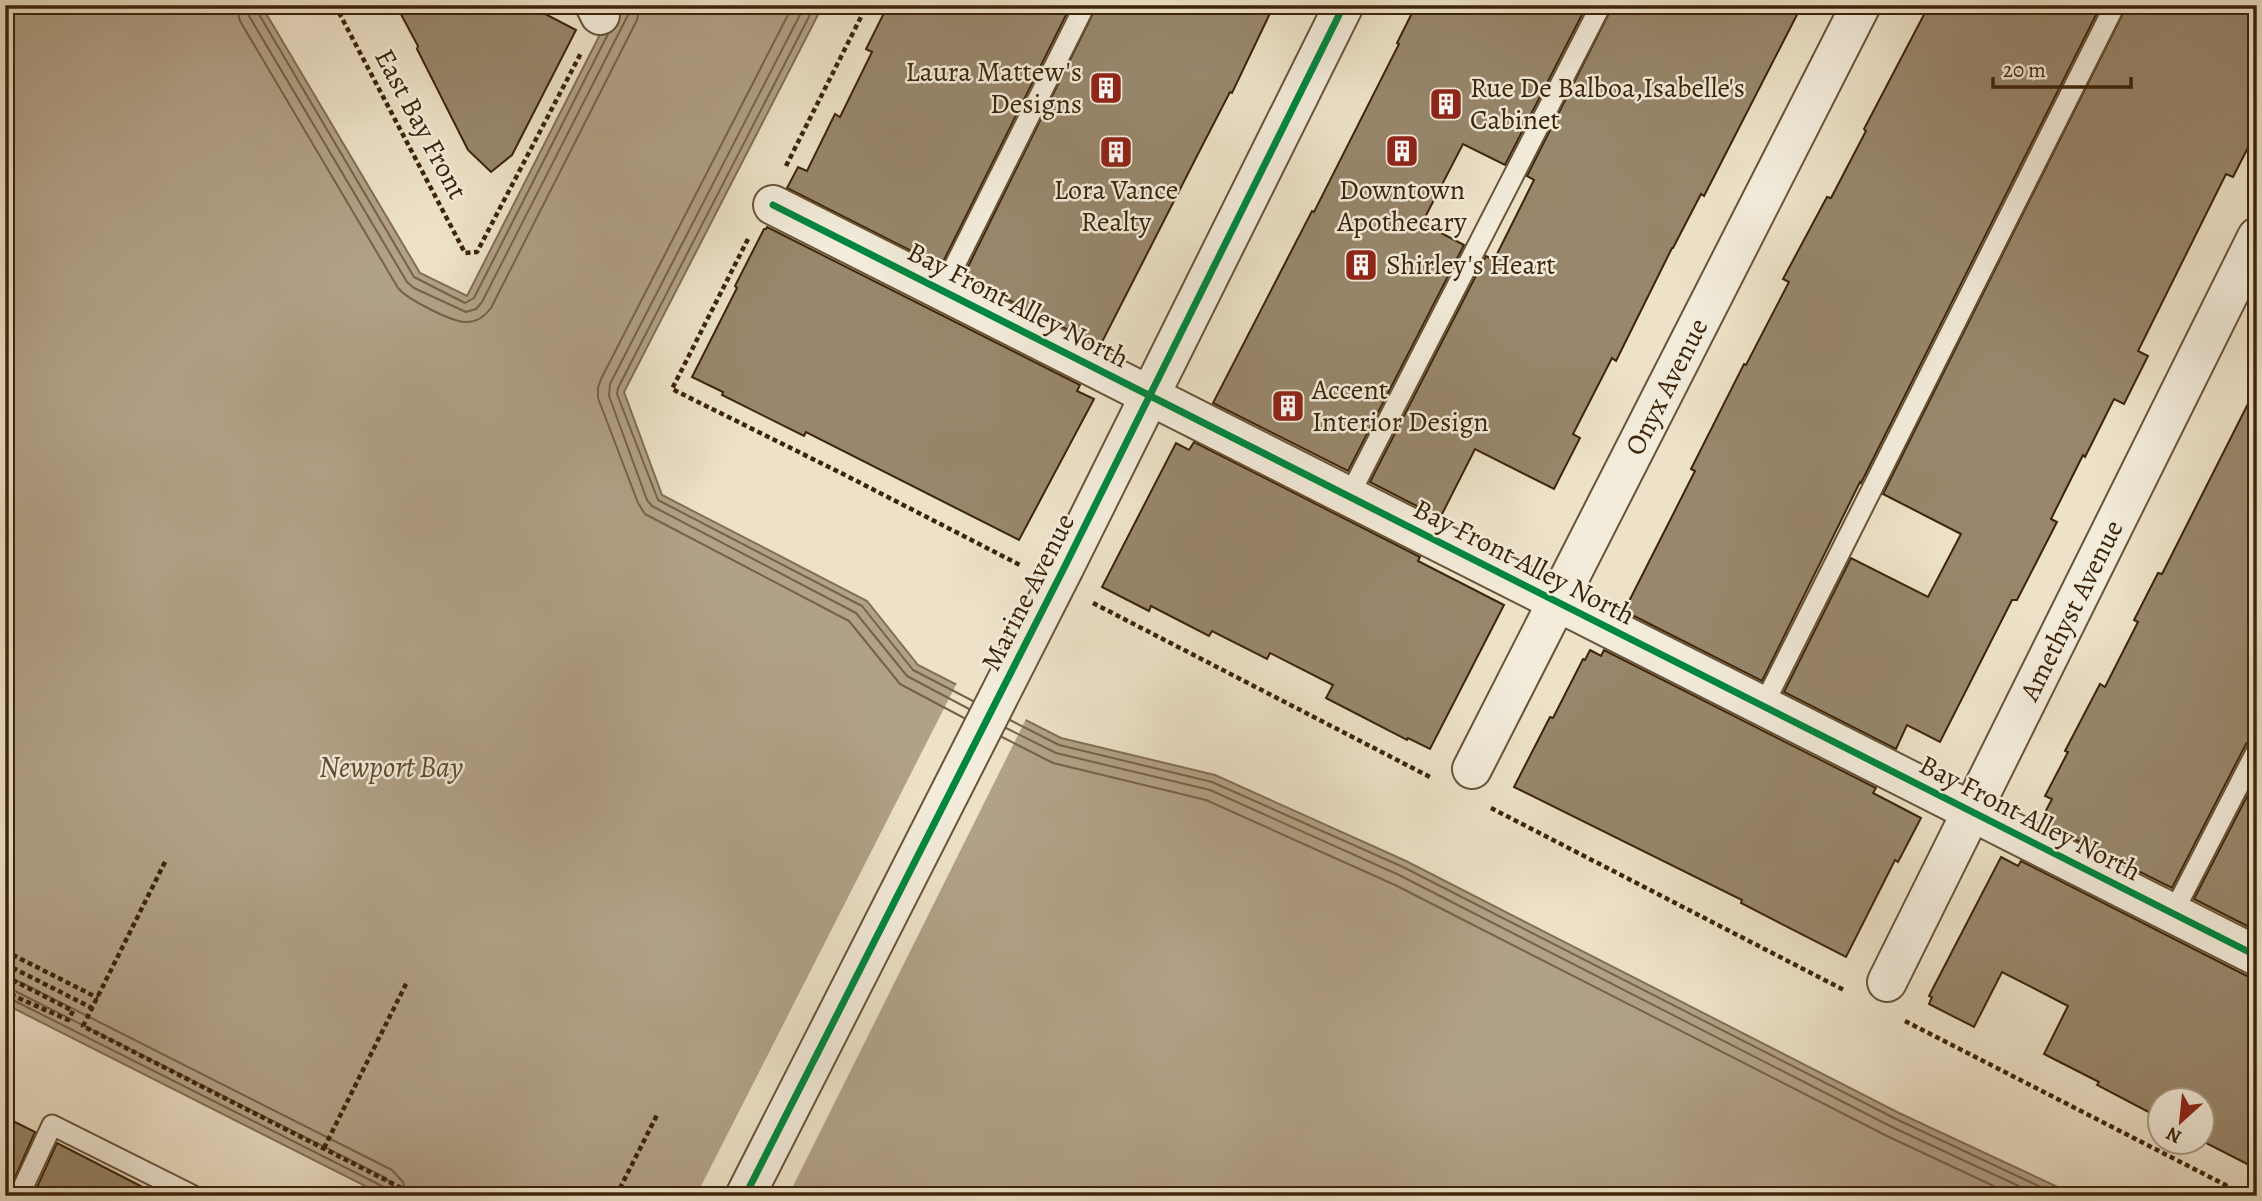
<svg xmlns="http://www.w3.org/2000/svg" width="2262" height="1201" font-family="Alegreya,serif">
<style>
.water{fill:#b1a187;stroke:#826f54;stroke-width:2}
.pier{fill:#ede2c8}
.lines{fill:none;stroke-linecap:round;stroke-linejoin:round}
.shore{stroke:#766248;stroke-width:2}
.building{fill:#98876c;stroke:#3c2408;stroke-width:2}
.service-casing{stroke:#685438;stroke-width:23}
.minor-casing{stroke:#685438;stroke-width:42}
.tertiary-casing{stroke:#685438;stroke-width:42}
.path{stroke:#3c2408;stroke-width:4.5;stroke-dasharray:5 3.5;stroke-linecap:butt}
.service{stroke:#f3ecdb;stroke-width:19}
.minor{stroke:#f3ecdb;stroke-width:38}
.tertiary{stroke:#f3ecdb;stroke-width:38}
.tertiary-bridge-casing{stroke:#685438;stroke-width:42;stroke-linecap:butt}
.tertiary-bridge{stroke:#f3ecdb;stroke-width:38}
.cycleway-casing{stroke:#f3ecdb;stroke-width:11}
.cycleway{stroke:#00873e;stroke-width:7}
.labels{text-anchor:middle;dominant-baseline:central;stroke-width:5;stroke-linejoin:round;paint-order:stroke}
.poi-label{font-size:28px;fill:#3c2408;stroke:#f3ecdb;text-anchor:start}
.street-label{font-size:28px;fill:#3c2408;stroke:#f3ecdb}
.water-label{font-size:30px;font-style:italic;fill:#5f4a2e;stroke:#f3ecdb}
</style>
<rect width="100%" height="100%" fill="#ede2c8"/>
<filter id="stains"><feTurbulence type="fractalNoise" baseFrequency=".00286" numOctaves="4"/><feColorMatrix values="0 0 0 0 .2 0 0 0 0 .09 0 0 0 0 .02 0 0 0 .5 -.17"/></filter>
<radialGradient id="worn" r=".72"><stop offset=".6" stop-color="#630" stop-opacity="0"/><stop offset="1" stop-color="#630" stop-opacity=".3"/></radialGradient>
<!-- water -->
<polygon class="water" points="5,5 261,5 420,273 467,296 615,5 823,5 624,392 662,495 867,601 918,665 1061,738 1215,775 1406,861 1899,1113 2077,1196 385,1196 5,1004"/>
<!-- pier -->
<polygon class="pier" points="958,681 1027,717 788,1196 696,1196"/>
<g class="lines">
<!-- shore -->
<g class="shore">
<path d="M 236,5 L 240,21 L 398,288 C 407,299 453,323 467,322 C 478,322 485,316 491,308 L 637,20 L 640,5"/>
<polyline points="247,5 249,16 407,282 414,288 466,312 476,309 482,302 628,15 630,5"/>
<polyline points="256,5 257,11 414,277 465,303 474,298 608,34"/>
<polyline points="793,5 601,379 598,388 598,398 638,503 645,514 849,621 900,684 964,718"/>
<polyline points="805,5 610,384 609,396 647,500 652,506 856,613 907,676 969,709"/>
<polyline points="815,5 618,388 617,394 658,500 862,606 913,670 973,701"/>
<polyline points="1010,720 1059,745 1212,782 1403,867 1896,1119 2060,1196"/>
<polyline points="1006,728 1056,753 1210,790 1399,875 1892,1127 2040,1196"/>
<polyline points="1002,737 1053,763 1206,800 1395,885 1887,1136 2015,1196"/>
<polyline points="5,979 20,982 392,1170 403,1182 406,1196"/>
<polyline points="5,989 15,991 386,1178 393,1186 395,1196"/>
<polyline points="5,998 11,999 382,1186 386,1190 386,1196"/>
</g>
</g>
<!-- building -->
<g class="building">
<polygon points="396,5 528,5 576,30 512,155 491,172 468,150 417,49 418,46"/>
<polygon points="888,5 1071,5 941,266 787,188 798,167 807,171 835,114 840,117 872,52 866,49"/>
<polygon points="1097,5 1274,5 1232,93 1230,92 1199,152 1100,346 963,277"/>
<polygon points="1416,5 1587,5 1505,165 1463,144 1422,223 1464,245 1348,471 1213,403 1312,211 1314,212 1399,44 1397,43"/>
<polygon points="1613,5 1802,5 1704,196 1701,194 1673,248 1672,248 1616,361 1612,358 1573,434 1580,438 1554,489 1475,449 1440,518 1370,482 1486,256 1494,260 1534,180 1527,176"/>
<polygon points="1929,5 2101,5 1861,483 1860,482 1762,681 1624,611 1695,471 1691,469 1744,364 1746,365 1789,282 1783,279 1827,197 1831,198 1866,131 1864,129"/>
<polygon points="2127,5 2257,5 2257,130 2233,177 2226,174 2138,351 2148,356 2124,404 2114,399 2085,457 2083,455 2051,519 2057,522 2017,600 2012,600 1940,742 1907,725 1896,749 1784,692 1851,558 1928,597 1961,534 1883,494"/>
<polygon points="767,227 1080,385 1077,391 1094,399 1019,540 806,432 804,436 722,395 723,392 692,377 737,288 735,286 764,229 766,229"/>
<polygon points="2257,386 2257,738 2251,739 2246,744 2172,888 2040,822 2052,799 2045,796 2068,752 2065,751 2100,684 2105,687 2138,622 2134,620 2158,573 2162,574"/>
<polygon points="1194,442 1420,557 1418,561 1504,605 1430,749 1408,738 1407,740 1326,698 1333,685 1270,653 1267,659 1212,631 1209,636 1151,606 1149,611 1102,587 1176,443 1189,450"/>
<polygon points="1590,650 1601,656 1604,650 1876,788 1873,793 1921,818 1898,862 1895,860 1846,957 1741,903 1742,900 1514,787 1550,717 1553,718 1583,659 1585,660"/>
<polygon points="2257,777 2257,931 2194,899"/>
<polygon points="2001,857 2018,866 2021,861 2247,976 2257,978 2257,1169 2202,1141 2202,1100 2160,1100 2160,1118 2097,1085 2099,1082 2044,1054 2068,1006 2002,972 1974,1027 1929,1004 1932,997 1929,996"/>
<polygon points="5,1117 35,1132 7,1196 5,1196"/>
<polygon points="57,1143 160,1196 33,1196"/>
</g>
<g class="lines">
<defs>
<g id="service">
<polyline points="943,289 1085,5"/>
<polyline points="1349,496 1601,5"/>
<polyline points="1763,706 2115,5"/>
<polyline points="2173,913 2257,750"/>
<polyline points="19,1196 52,1125 194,1196"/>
</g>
<g id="minor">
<polyline points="595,5 600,15"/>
<polyline points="773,205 2257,956"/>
<path id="s1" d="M 1472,769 L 1861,5"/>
<path id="s2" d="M 1887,982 L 2257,237"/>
</g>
<polyline id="tertiary" points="1064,568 1344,5"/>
</defs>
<!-- service casing -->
<use href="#service" class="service-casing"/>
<!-- minor casing -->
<use href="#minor" class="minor-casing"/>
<!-- tertiary casing -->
<use href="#tertiary" class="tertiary-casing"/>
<!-- path -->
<g class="path">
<polyline points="335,5 465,253 477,252 581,53"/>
<polyline points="786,166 867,5"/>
<polyline points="748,239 672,389 841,473 1020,565"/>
<polyline points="1093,603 1430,777"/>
<polyline points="1491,808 1844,990"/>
<polyline points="165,862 83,1026 417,1196"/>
<polyline points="5,951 98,998"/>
<polyline points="5,964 92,1008"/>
<polyline points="5,976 73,1011 68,1020 5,992"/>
<polyline points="1905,1021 2247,1196"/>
<polyline points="324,1148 407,982"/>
<polyline points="616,1196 658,1113"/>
</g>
<!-- service -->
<use href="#service" class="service"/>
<!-- minor -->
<use href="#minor" class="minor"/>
<!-- tertiary -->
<use href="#tertiary" class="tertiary"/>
<defs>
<polyline id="tertiary-bridge" points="745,1196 1064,568"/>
</defs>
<!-- tertiary-bridge casing -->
<use href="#tertiary-bridge" class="tertiary-bridge-casing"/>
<!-- tertiary-bridge -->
<use href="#tertiary-bridge" class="tertiary-bridge"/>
<defs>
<g id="cycleway">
<polyline points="773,205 2257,956"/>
<polyline points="745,1196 1064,568 1344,5"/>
</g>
</defs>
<!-- cycleway casing -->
<use href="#cycleway" class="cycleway-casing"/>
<!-- cycleway -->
<use href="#cycleway" class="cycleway"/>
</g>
<!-- icons -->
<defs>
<symbol id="building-square" viewBox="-11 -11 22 22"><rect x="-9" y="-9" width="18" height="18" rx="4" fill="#8f2418" stroke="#f3ecdb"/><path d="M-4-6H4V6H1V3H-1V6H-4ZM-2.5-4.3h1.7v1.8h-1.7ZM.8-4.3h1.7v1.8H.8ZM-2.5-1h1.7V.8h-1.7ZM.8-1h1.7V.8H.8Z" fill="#fff"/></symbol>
</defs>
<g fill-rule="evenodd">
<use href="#building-square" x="1087" y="69" width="38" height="38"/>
<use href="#building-square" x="1427" y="85" width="38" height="38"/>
<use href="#building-square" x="1383" y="132" width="38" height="38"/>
<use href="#building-square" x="1097" y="133" width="38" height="38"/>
<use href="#building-square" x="1342" y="246" width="38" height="38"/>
<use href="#building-square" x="1269" y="387" width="38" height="38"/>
</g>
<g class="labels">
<!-- poi labels -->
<g class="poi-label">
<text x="1082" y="72" text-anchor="end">Laura Mattew's<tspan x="1082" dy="32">Designs</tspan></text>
<text x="1470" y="88">Rue De Balboa,Isabelle's<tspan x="1470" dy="32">Cabinet</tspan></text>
<text x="1116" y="190" text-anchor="middle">Lora Vance<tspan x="1116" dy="32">Realty</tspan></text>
<text x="1402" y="190" text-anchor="middle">Downtown<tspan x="1402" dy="32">Apothecary</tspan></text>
<text x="1386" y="265">Shirley's Heart</text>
<text x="1312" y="390">Accent<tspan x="1312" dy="32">Interior Design</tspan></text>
</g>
<!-- street labels -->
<g class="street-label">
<text transform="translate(421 124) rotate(62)">East Bay Front</text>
<text transform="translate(1018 305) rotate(27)">Bay Front Alley North</text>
<text stroke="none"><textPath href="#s1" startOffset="429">Onyx Avenue</textPath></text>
<text transform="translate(1524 562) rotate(27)">Bay Front Alley North</text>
<text transform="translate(1028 592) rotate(-63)">Marine Avenue</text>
<text stroke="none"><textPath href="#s2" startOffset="415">Amethyst Avenue</textPath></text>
<text transform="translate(2030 818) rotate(27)">Bay Front Alley North</text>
</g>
<!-- water labels -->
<g class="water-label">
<text x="391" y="767">Newport Bay</text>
</g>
</g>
<!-- margin -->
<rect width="2262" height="1201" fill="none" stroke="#ede2c8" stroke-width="28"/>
<rect x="7" y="7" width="2248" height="1187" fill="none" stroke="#3c2408" stroke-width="3.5"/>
<rect x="14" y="14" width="2234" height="1173" fill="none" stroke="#3c2408" stroke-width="2"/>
<!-- north arrow -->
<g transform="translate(2181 1121) rotate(207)"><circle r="33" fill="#f3ecdb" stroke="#aa9c87" stroke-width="2"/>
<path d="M0-5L12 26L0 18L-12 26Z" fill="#8f2418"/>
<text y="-10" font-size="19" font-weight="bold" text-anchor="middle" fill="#3c2408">N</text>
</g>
<!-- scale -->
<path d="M1993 77v10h138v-10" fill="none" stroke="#3c2408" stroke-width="3.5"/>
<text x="2003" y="77" font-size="21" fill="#3c2408" stroke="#f3ecdb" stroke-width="5" paint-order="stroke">20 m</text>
<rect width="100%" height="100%" filter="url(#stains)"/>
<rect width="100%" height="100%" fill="url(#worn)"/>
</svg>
